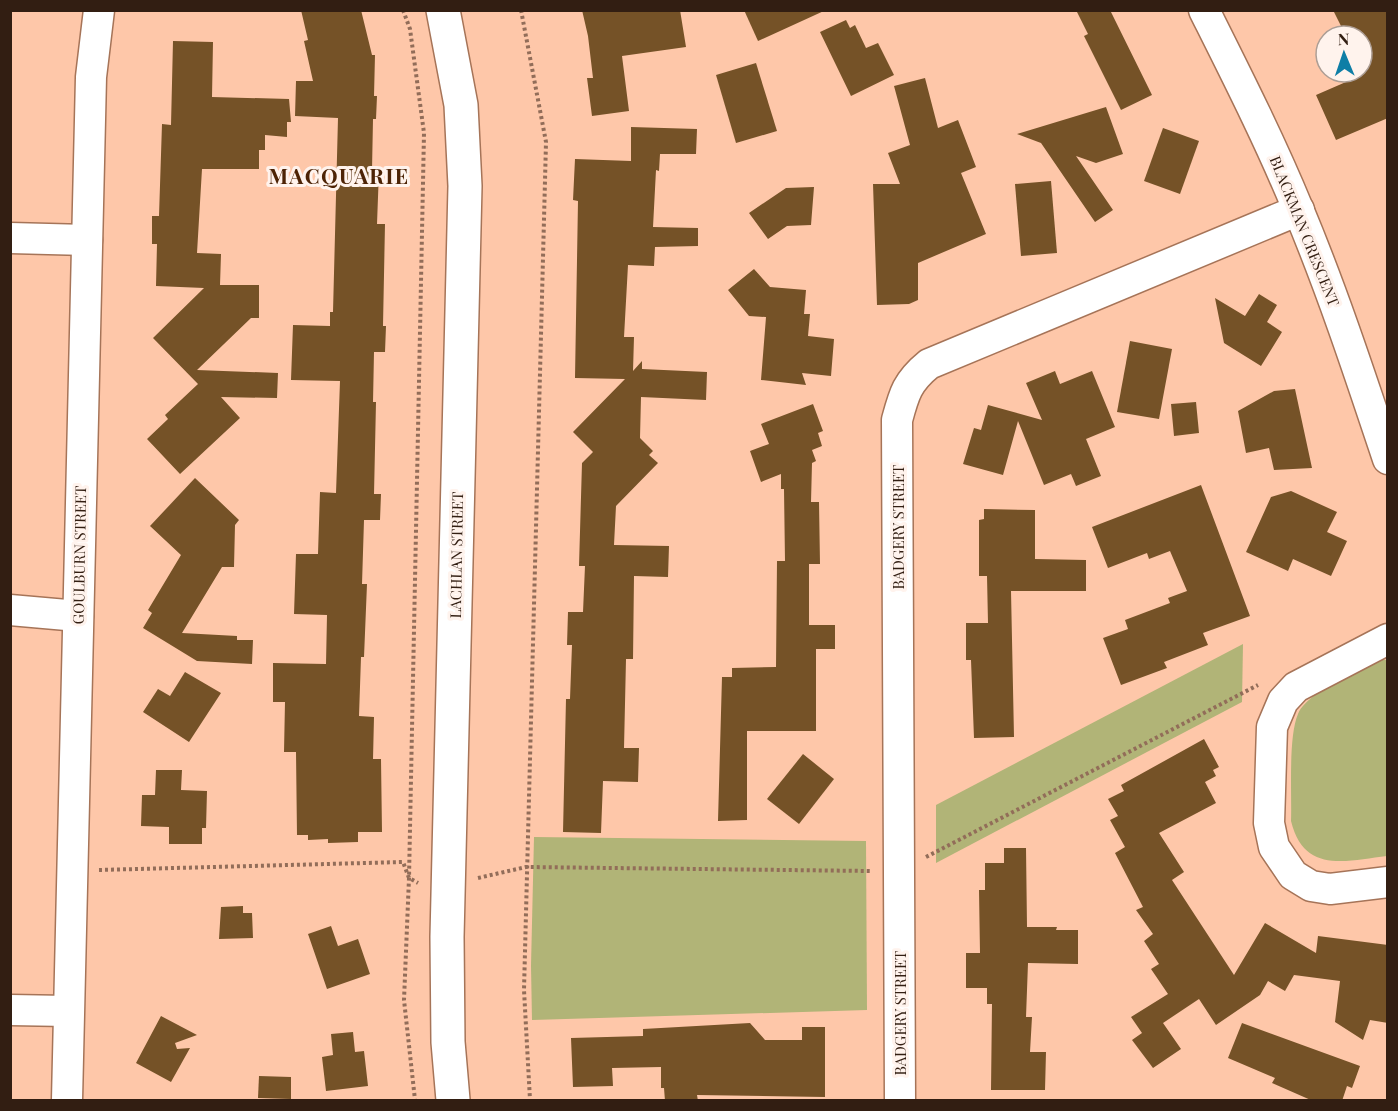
<svg xmlns="http://www.w3.org/2000/svg" width="1398" height="1111" font-family="'Playfair Display',serif">
<style>
.green{fill:#b1b477}
.building{fill:#755227}
.lines{fill:none;stroke-linecap:round;stroke-linejoin:round}
.street-casing{stroke:#a67458;stroke-width:33}
.secondary-casing{stroke:#a67458;stroke-width:36}
.path{stroke:#926d59;stroke-width:4;stroke-dasharray:3 3;stroke-linecap:butt}
.street{stroke:#fff;stroke-width:30}
.secondary{stroke:#fff;stroke-width:33}
.labels{text-anchor:middle;dominant-baseline:central;stroke-width:6;stroke-linejoin:round;paint-order:stroke}
.street-label{font-size:15px;fill:#321e12;stroke:#fff3ed}
.district-label{font-size:21px;font-weight:bold;letter-spacing:1.5px;fill:#4d2305;stroke:#fff3ed}
</style>
<rect width="100%" height="100%" fill="#fec7a9"/>
<!-- green -->
<g class="green">
<polygon points="1243,644 1242,702 936,863 936,805"/>
<path d="M 1381,660 L 1387,660 L 1387,856 C 1346,861 1304,874 1291,821 C 1292,795 1288,737 1298,714 C 1301,706 1309,700 1316,694 Z"/>
<polygon points="534,837 866,841 867,1010 532,1020 531,966"/>
</g>
<!-- building -->
<g class="building">
<polygon points="301,10 361,10 372,55 375,55 374,96 377,96 376,119 373,119 372,170 379,170 377,224 385,224 383,326 386,326 385,352 374,352 373,402 376,402 374,494 381,494 380,520 364,520 362,584 367,584 364,657 361,657 359,716 374,717 373,759 381,759 382,832 358,832 358,842 328,843 328,839 308,840 308,835 297,835 296,752 284,752 285,702 273,702 273,663 326,664 327,615 294,614 296,554 318,554 320,492 336,493 340,381 291,380 293,325 330,326 330,312 333,312 338,118 295,116 296,81 313,81 304,41 308,40"/>
<polygon points="582,10 680,10 686,47 622,56 629,111 592,116 587,78 593,78 588,36"/>
<polygon points="744,10 826,10 758,41"/>
<polygon points="1076,10 1110,10 1152,95 1121,110 1084,36 1088,34"/>
<polygon points="1333,10 1388,10 1388,118 1336,140 1316,95 1362,75 1362,36 1346,36"/>
<polygon points="846,20 850,28 855,25 866,48 878,43 894,75 851,96 820,32"/>
<polygon points="173,41 213,42 212,97 289,99 291,122 287,122 287,137 265,135 265,150 259,150 259,169 202,169 197,253 221,254 220,285 259,285 259,318 251,318 197,370 278,373 277,398 221,397 240,418 180,474 147,439 168,419 165,415 198,384 153,338 204,288 156,286 157,244 152,244 152,216 159,216 162,124 171,125"/>
<polygon points="756,63 777,131 736,143 716,75"/>
<polygon points="925,78 938,128 958,120 976,167 961,173 986,234 918,263 918,300 909,304 877,305 873,184 900,184 888,153 910,145 894,86"/>
<polygon points="1106,107 1123,154 1096,163 1076,156 1113,210 1095,222 1041,143 1017,134"/>
<polygon points="631,127 697,129 696,154 660,154 659,171 656,170 653,227 698,228 698,246 655,247 654,266 628,265 624,337 634,337 633,371 642,361 642,369 707,372 706,400 641,397 640,438 653,451 649,455 658,463 616,506 614,545 669,546 668,577 634,576 633,659 626,659 624,748 639,748 638,782 603,781 601,833 563,832 566,699 570,699 572,645 567,645 568,612 583,612 585,566 579,566 582,463 593,452 573,432 625,379 575,378 578,201 573,200 575,159 631,161"/>
<polygon points="1163,128 1199,141 1180,194 1144,181"/>
<polygon points="1051,181 1057,253 1021,256 1015,184"/>
<polygon points="814,187 811,225 787,226 768,239 749,213 786,188"/>
<polygon points="754,269 770,287 806,290 804,314 810,314 808,336 834,339 831,376 802,373 806,385 761,380 766,317 749,316 728,290"/>
<polygon points="1259,294 1277,305 1267,322 1282,332 1261,366 1224,343 1215,298 1245,316"/>
<polygon points="1130,341 1172,349 1159,419 1117,412"/>
<polygon points="1055,371 1060,384 1092,371 1115,427 1086,439 1101,476 1076,486 1071,474 1044,485 1018,421 1003,475 963,464 974,428 981,430 988,405 1042,420 1026,383"/>
<polygon points="1295,389 1312,468 1274,470 1269,448 1246,453 1238,411 1274,391"/>
<polygon points="1196,402 1199,433 1174,436 1171,404"/>
<polygon points="813,404 823,431 818,433 822,446 812,450 816,461 812,463 811,502 819,502 820,564 809,564 809,625 835,625 835,649 816,649 816,731 747,731 747,820 718,821 722,677 732,677 732,668 776,667 777,561 785,561 784,489 781,489 781,474 761,482 750,451 769,444 761,424"/>
<polygon points="195,478 239,520 235,525 234,567 222,567 182,633 237,636 237,640 253,640 252,664 197,661 143,628 152,613 148,610 181,555 150,526"/>
<polygon points="1201,485 1250,616 1203,633 1208,645 1164,662 1167,668 1121,685 1103,638 1128,629 1125,620 1170,603 1168,598 1187,591 1170,551 1149,559 1147,553 1108,568 1092,527"/>
<polygon points="1291,491 1337,512 1327,532 1347,541 1331,576 1293,559 1288,571 1246,552 1271,497"/>
<polygon points="984,509 1035,510 1035,559 1086,560 1086,591 1011,591 1014,737 974,738 971,660 966,660 966,623 988,623 987,576 979,576 979,520 984,519"/>
<polygon points="185,672 221,693 189,742 143,712 158,689 170,696"/>
<polygon points="1204,739 1219,767 1213,770 1216,776 1205,782 1216,803 1159,833 1184,872 1172,880 1234,975 1265,923 1316,953 1318,936 1388,945 1388,1023 1370,1020 1363,1040 1335,1022 1340,981 1294,975 1285,991 1268,981 1260,995 1216,1025 1199,999 1163,1023 1181,1049 1153,1068 1132,1040 1142,1033 1131,1017 1168,994 1151,969 1159,964 1144,941 1153,934 1136,910 1143,907 1115,853 1125,847 1110,820 1118,816 1108,799 1124,791 1121,785"/>
<polygon points="803,754 834,779 799,824 767,799"/>
<polygon points="156,770 182,770 181,790 207,791 206,828 202,828 202,844 169,844 169,827 141,826 142,795 155,795"/>
<polygon points="1004,848 1026,848 1027,927 1057,927 1056,930 1078,930 1078,964 1028,963 1026,1017 1032,1017 1030,1052 1046,1052 1045,1090 991,1090 992,1004 987,1004 987,988 966,988 966,953 980,953 979,890 985,890 985,863 1004,863"/>
<polygon points="243,906 243,913 252,913 253,938 219,939 221,907"/>
<polygon points="331,926 338,946 358,939 370,974 327,989 308,934"/>
<polygon points="161,1016 197,1035 175,1043 177,1049 190,1048 171,1082 136,1063"/>
<polygon points="750,1023 765,1040 802,1040 802,1027 825,1027 825,1097 697,1095 698,1101 665,1101 664,1088 661,1088 661,1067 612,1068 613,1086 573,1087 571,1038 643,1036 643,1029"/>
<polygon points="1242,1023 1360,1066 1352,1088 1347,1086 1342,1101 1313,1101 1272,1083 1275,1078 1228,1058"/>
<polygon points="353,1032 355,1052 364,1051 368,1086 326,1091 322,1057 333,1055 331,1034"/>
<polygon points="259,1076 291,1077 291,1099 258,1098"/>
</g>
<g class="lines">
<defs>
<g id="street">
<path d="M 1204,10 C 1237,76 1270,141 1298,209 C 1332,290 1360,375 1388,459"/>
<polyline points="10,238 87,240"/>
<polyline points="10,610 78,616"/>
<polyline points="1388,639 1296,687 1283,701 1272,727 1269,823 1274,847 1293,875 1311,886 1330,889 1388,882"/>
<polyline points="10,1010 68,1011"/>
<polyline points="67,1100 91,77 99,10"/>
<path d="M 900,1100 L 897,420 C 904,394 907,382 929,364 L 1299,210"/>
</g>
<polyline id="secondary" points="443,10 461,105 465,186 447,937 448,1042 453,1100"/>
</defs>
<!-- street casing -->
<use href="#street" class="street-casing"/>
<!-- secondary casing -->
<use href="#secondary" class="secondary-casing"/>
<!-- path -->
<g class="path">
<polyline points="403,10 410,29 424,133 409,878 404,1000 415,1100"/>
<polyline points="521,10 546,142 524,990 530,1100"/>
<polyline points="926,857 1258,685"/>
<polyline points="99,870 403,862 409,878 418,883"/>
<polyline points="478,878 526,867 871,871"/>
</g>
<!-- street -->
<use href="#street" class="street"/>
<!-- secondary -->
<use href="#secondary" class="secondary"/>
</g>
<g class="labels">
<!-- street labels -->
<g class="street-label">
<text transform="translate(1305 231) rotate(68)">BLACKMAN CRESCENT</text>
<text transform="translate(898 527) rotate(-90)">BADGERY STREET</text>
<text transform="translate(79 555) rotate(-89)">GOULBURN STREET</text>
<text transform="translate(456 555) rotate(-89)">LACHLAN STREET</text>
<text transform="translate(900 1013) rotate(-90)">BADGERY STREET</text>
</g>
<!-- district labels -->
<g class="district-label">
<text x="339" y="175">MACQUARIE</text>
</g>
</g>
<!-- border -->
<rect width="1398" height="1111" fill="none" stroke="#321e12" stroke-width="24"/>
<!-- north arrow -->
<g transform="translate(1344 54) rotate(358)"><circle r="28" fill="#fff3ed" stroke="#ad9e95" stroke-width="1.5"/>
<path d="M0-4.5L10 22L0 15L-10 22Z" fill="#0e7ea6"/>
<text y="-9" font-size="16" font-weight="bold" text-anchor="middle" fill="#321e12">N</text>
</g>
</svg>
